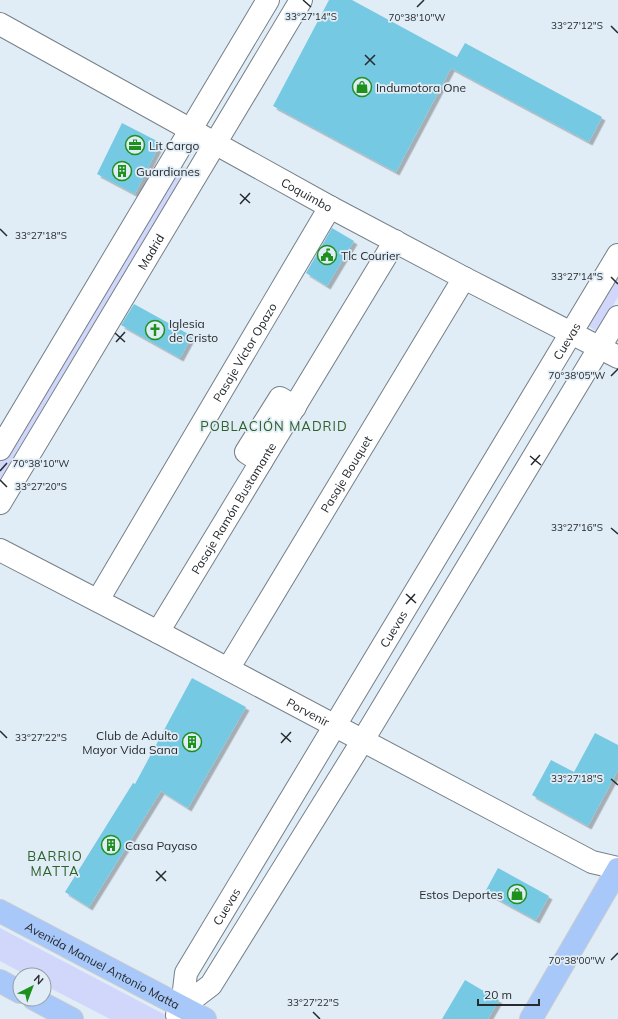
<svg xmlns="http://www.w3.org/2000/svg" width="618" height="1019" font-family="Mulish,sans-serif">
<style>
.green{fill:#d1d7fb}
.building{fill:#75c9e3;filter:url(#shadow)}
.lines{fill:none;stroke-linecap:round;stroke-linejoin:round}
.minor-casing{stroke:#758088;stroke-width:24}
.major-casing{stroke:#cbcccd;stroke-width:24}
.minor{stroke:#fff;stroke-width:22}
.major{stroke:#a8c8fa;stroke-width:22}
.ticks{fill:none;stroke:#262b2e;stroke-width:1.5}
.labels{text-anchor:middle;dominant-baseline:central;stroke-width:3.5;stroke-linejoin:round;paint-order:stroke}
.poi-label{font-size:12px;fill:#262b2e;stroke:#e1edf6;text-anchor:start}
.street-label{font-size:12px;fill:#262b2e;stroke:#e1edf6}
.neighbourhood-label{font-size:13px;letter-spacing:1px;fill:#2e612c;stroke:#e1edf6}
.ticks-label{font-size:10px;text-anchor:middle;fill:#262b2e;stroke:#e1edf6;stroke-width:3.5;stroke-linejoin:round;paint-order:stroke}
</style>
<defs>
<filter id="shadow"><feDropShadow dx="3.5" dy="3.5" stdDeviation="0" flood-color="#0004"/></filter>
</defs>
<rect width="100%" height="100%" fill="#e1edf6"/>
<!-- green -->
<g class="green">
<polygon points="179,164 183,166 188,170 0,488 0,458"/>
<polygon points="618,267 618,297 599,329 596,331 587,325"/>
<polygon points="0,928 173,1019 110,1019 44,985 44,975 26,975 0,961"/>
</g>
<!-- building -->
<g class="building">
<polygon points="329,0 352,0 457,57 465,43 602,117 589,142 451,68 457,57 396,172 273,106"/>
<polygon points="122,123 157,141 158,148 135,194 97,174"/>
<polygon points="332,228 354,241 327,286 306,273"/>
<polygon points="134,304 192,336 180,358 121,325"/>
<polygon points="192,678 246,707 188,808 161,791 89,907 65,892 133,783 135,784"/>
<polygon points="595,733 618,745 618,770 588,826 532,795 551,760 574,772"/>
<polygon points="498,868 549,896 536,920 485,892"/>
<polygon points="465,980 499,1000 488,1019 442,1019"/>
</g>
<g class="lines">
<defs>
<g id="minor">
<path id="s1" d="M 0,24 L 330,207 L 464,278 L 618,357"/>
<polyline points="0,449 268,0"/>
<polyline points="261,462 246,452 280,398 295,407"/>
<path id="s2" d="M 0,503 L 301,0"/>
<path id="s3" d="M 0,550 L 158,632 L 592,862 L 618,868"/>
<path id="s4" d="M 98,600 L 330,207"/>
<path id="s5" d="M 158,632 L 395,241"/>
<path id="s6" d="M 228,669 L 464,278"/>
<path id="s7" d="M 182,1007 L 186,973 L 618,255"/>
<polyline points="177,1015 182,1007 211,985 363,740 618,317"/>
</g>
<g id="major">
<path id="s8" d="M 0,911 L 205,1019"/>
<polyline points="0,981 20,992"/>
<polyline points="34,999 72,1019"/>
<polyline points="531,1019 618,869"/>
</g>
</defs>
<!-- minor casing -->
<use href="#minor" class="minor-casing"/>
<!-- major casing -->
<use href="#major" class="major-casing"/>
<!-- minor -->
<use href="#minor" class="minor"/>
<!-- major -->
<use href="#major" class="major"/>
</g>
<!-- ticks -->
<path class="ticks" d="M 303,0 L 311,7M 417,7 L 424,0M 611,26 L 618,33M 365,55 L 375,65M 365,65 L 375,55M 240,194 L 250,203M 240,204 L 250,193M 0,229 L 7,236M 611,277 L 618,284M 115,333 L 125,342M 116,342 L 125,332M 611,376 L 618,369M 530,456 L 541,465M 531,465 L 540,455M 0,471 L 7,463M 0,480 L 7,487M 611,528 L 618,534M 406,594 L 416,603M 406,604 L 415,594M 0,731 L 7,738M 281,733 L 291,742M 281,743 L 291,732M 611,779 L 618,785M 156,871 L 166,881M 156,881 L 166,871M 611,960 L 618,953M 313,1012 L 320,1019"/>
<!-- icons -->
<defs>
<symbol id="shop-ring" viewBox="-11 -11 22 22"><circle r="9.5" fill="#e1edf6" stroke="#1e911d" stroke-width="1.5"/><path d="M-5-2.5h2.3a2.7 3.5 0 0 1 5.4 0H5L5.5 6h-11ZM-1.5-2.5h3a1.5 2.3 0 0 0-3 0Z" fill="#1e911d"/></symbol>
<symbol id="office-ring" viewBox="-11 -11 22 22"><circle r="9.5" fill="#e1edf6" stroke="#1e911d" stroke-width="1.5"/><path d="M-6-3h4V-5.5h4V-3h4V5H-6ZM-1-4.5V-3h2v-1.5ZM-6 0V1H6V0Z" fill="#1e911d"/></symbol>
<symbol id="building-ring" viewBox="-11 -11 22 22"><circle r="9.5" fill="#e1edf6" stroke="#1e911d" stroke-width="1.5"/><path d="M-4-6H4V6H1V3H-1V6H-4ZM-2.5-4.3h1.7v1.8h-1.7ZM.8-4.3h1.7v1.8H.8ZM-2.5-1h1.7V.8h-1.7ZM.8-1h1.7V.8H.8Z" fill="#1e911d"/></symbol>
<symbol id="civic-ring" viewBox="-11 -11 22 22"><circle r="9.5" fill="#e1edf6" stroke="#1e911d" stroke-width="1.5"/><path d="M-.6-6.5H3V-4.5H.6V-3L4-1V1h2V6H-6V1h2V-1L-.6-3ZM-1.2 2.5V6h2.4V2.5Z" fill="#1e911d"/></symbol>
<symbol id="church-ring" viewBox="-11 -11 22 22"><circle r="9.5" fill="#e1edf6" stroke="#1e911d" stroke-width="1.5"/><path d="M-1.2-6h2.4v3.5h3.3v2.4h-3.3V6h-2.4V-.1h-3.3v-2.4h3.3Z" fill="#1e911d"/></symbol>
</defs>
<g fill-rule="evenodd">
<use href="#shop-ring" x="351" y="76" width="22" height="22"/>
<use href="#office-ring" x="124" y="134" width="22" height="22"/>
<use href="#building-ring" x="111" y="160" width="22" height="22"/>
<use href="#civic-ring" x="316" y="244" width="22" height="22"/>
<use href="#church-ring" x="144" y="319" width="22" height="22"/>
<use href="#building-ring" x="181" y="731" width="22" height="22"/>
<use href="#building-ring" x="100" y="834" width="22" height="22"/>
<use href="#shop-ring" x="506" y="883" width="22" height="22"/>
</g>
<g class="labels">
<!-- poi labels -->
<g class="poi-label">
<text x="376" y="87">Indumotora One</text>
<text x="149" y="145">Lit Cargo</text>
<text x="136" y="171">Guardianes</text>
<text x="341" y="255">Tlc Courier</text>
<text x="169" y="323">Iglesia<tspan x="169" dy="14">de Cristo</tspan></text>
<text x="178" y="735" text-anchor="end">Club de Adulto<tspan x="178" dy="14">Mayor Vida Sana</tspan></text>
<text x="125" y="845">Casa Payaso</text>
<text x="503" y="894" text-anchor="end">Estos Deportes</text>
</g>
<!-- street labels -->
<g class="street-label">
<text stroke="none"><textPath href="#s1" startOffset="351">Coquimbo</textPath></text>
<text stroke="none"><textPath href="#s2" startOffset="293">Madrid</textPath></text>
<text stroke="none"><textPath href="#s7" startOffset="772">Cuevas</textPath></text>
<text stroke="none"><textPath href="#s4" startOffset="288">Pasaje Víctor Opazo</textPath></text>
<text stroke="none"><textPath href="#s6" startOffset="228">Pasaje Bouquet</textPath></text>
<text stroke="none"><textPath href="#s5" startOffset="145">Pasaje Ramón Bustamante</textPath></text>
<text stroke="none"><textPath href="#s7" startOffset="436">Cuevas</textPath></text>
<text stroke="none"><textPath href="#s3" startOffset="348">Porvenir</textPath></text>
<text stroke="none"><textPath href="#s7" startOffset="112">Cuevas</textPath></text>
<text stroke="none"><textPath href="#s8" startOffset="116">Avenida Manuel Antonio Matta</textPath></text>
</g>
<!-- neighbourhood labels -->
<g class="neighbourhood-label">
<text x="274" y="426">POBLACIÓN MADRID</text>
<text x="55" y="856">BARRIO<tspan x="55" dy="15">MATTA</tspan></text>
</g>
</g>
<g class="ticks-label">
<text x="311" y="20">33°27'14"S</text>
<text x="417" y="21">70°38'10"W</text>
<text x="577" y="29">33°27'12"S</text>
<text x="41" y="239">33°27'18"S</text>
<text x="577" y="280">33°27'14"S</text>
<text x="577" y="379">70°38'05"W</text>
<text x="41" y="467">70°38'10"W</text>
<text x="41" y="490">33°27'20"S</text>
<text x="577" y="531">33°27'16"S</text>
<text x="41" y="741">33°27'22"S</text>
<text x="577" y="782">33°27'18"S</text>
<text x="577" y="964">70°38'00"W</text>
<text x="313" y="1006">33°27'22"S</text>
</g>
<!-- north arrow -->
<g transform="translate(32 987) rotate(42)"><circle r="19" fill="#e1edf6" stroke="#969fa6"/>
<path d="M0-3L7 15L0 10L-7 15Z" fill="#1e911d"/>
<text y="-6" font-size="11" font-weight="bold" text-anchor="middle" fill="#262b2e">N</text>
</g>
<!-- scale -->
<path d="M478 999v6h61v-6" fill="none" stroke="#262b2e" stroke-width="2"/>
<text x="484" y="999" font-size="12" fill="#262b2e" stroke="#e1edf6" stroke-width="3" paint-order="stroke">20 m</text>
</svg>
